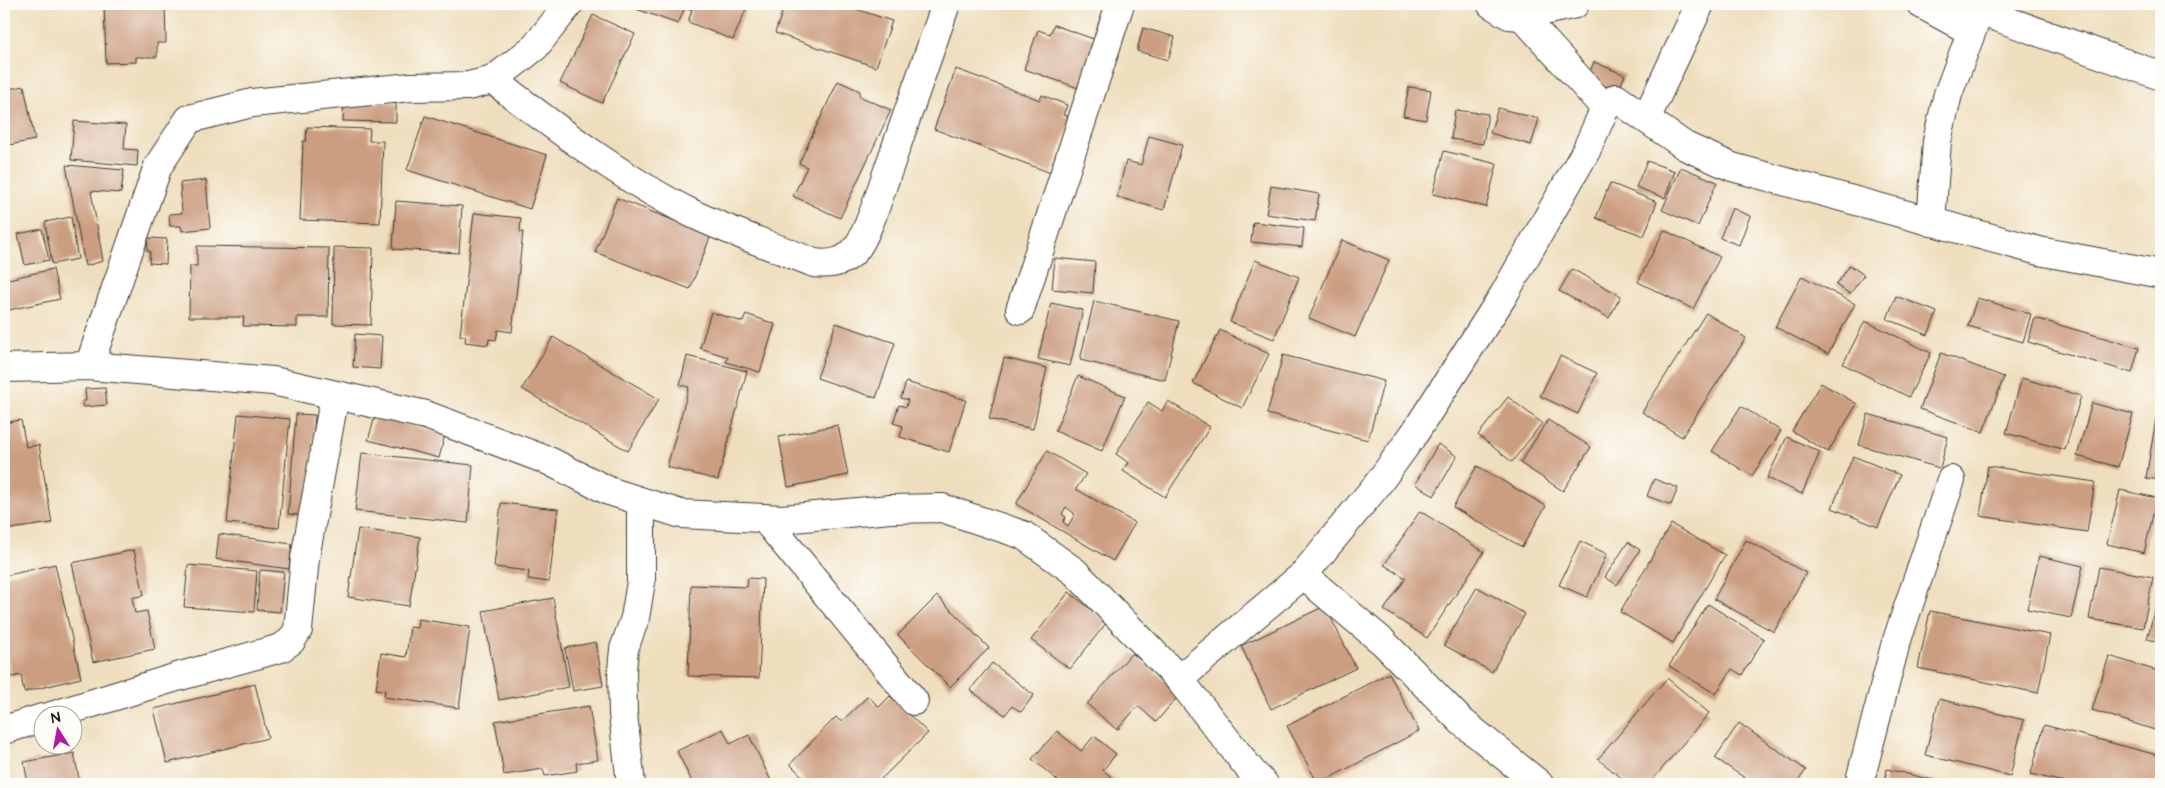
<svg xmlns="http://www.w3.org/2000/svg" width="2165" height="788" font-family="'Architects Daughter',sans-serif">
<style>
.building{fill:#cc9e81;fill-rule:evenodd}
.lines{fill:none;stroke-linecap:round;stroke-linejoin:round}
.minor-casing{stroke:#3c3934;stroke-width:30}
.minor{stroke:#fff;stroke-width:28}
</style>
<rect width="100%" height="100%" fill="#fdfcf7"/>
<filter id="ink" filterUnits="userSpaceOnUse"><feTurbulence type="fractalNoise" baseFrequency=".02" numOctaves="2"/><feDisplacementMap in="SourceGraphic" scale="10" xChannelSelector="R" yChannelSelector="G"/><feConvolveMatrix kernelMatrix="1 2 1 2 8 2 1 2 1" color-interpolation-filters="sRGB"/></filter>
<filter id="wash" filterUnits="userSpaceOnUse"><feTurbulence type="fractalNoise" baseFrequency=".0096" numOctaves="4" result="noise"/><feDisplacementMap in="SourceGraphic" scale="20" xChannelSelector="R" yChannelSelector="G"/><feGaussianBlur stdDeviation="1.12" result="paint"/><feColorMatrix in="noise" values="0 0 0 0 0 0 0 0 0 0 0 0 0 0 0 0 0 1.4 0 .05"/><feComposite in="paint" operator="in"/></filter>
<g filter="url(#wash)">
<rect width="100%" height="100%" fill="#efdebd"/>
<g id="blocks">
<!-- building -->
<g class="building">
<polygon points="104,4 165,4 166,43 157,43 157,57 136,57 136,62 106,63"/>
<polygon points="629,4 748,4 733,40 688,22 692,10 685,7 678,24 628,6"/>
<polygon points="785,4 841,4 892,21 876,67 775,33"/>
<polygon points="593,15 635,34 602,103 560,83"/>
<polygon points="1054,25 1102,42 1084,90 1024,69 1038,30 1050,34"/>
<polygon points="1143,28 1175,37 1168,60 1137,51"/>
<polygon points="1594,62 1625,75 1618,91 1587,78"/>
<polygon points="956,69 1040,100 1042,95 1067,105 1063,115 1072,117 1051,173 934,129"/>
<polygon points="838,81 860,91 859,96 891,110 840,218 793,196 807,167 799,163"/>
<polygon points="24,86 35,140 4,146 4,90"/>
<polygon points="1409,87 1431,90 1426,120 1403,116"/>
<polygon points="344,101 396,103 396,122 343,121"/>
<polygon points="1498,108 1539,119 1531,145 1490,133"/>
<polygon points="1455,110 1488,114 1483,144 1451,139"/>
<polygon points="425,116 547,155 530,209 407,170"/>
<polygon points="74,121 126,125 124,149 138,150 137,166 71,160"/>
<polygon points="307,127 370,129 369,141 383,141 380,223 300,220 303,141 306,141"/>
<polygon points="1149,136 1182,145 1164,210 1117,197 1126,161 1141,165"/>
<polygon points="1444,151 1497,164 1486,207 1433,194"/>
<polygon points="1647,161 1675,171 1665,198 1636,187"/>
<polygon points="66,165 124,170 121,193 91,191 103,261 85,266"/>
<polygon points="1681,167 1717,182 1698,226 1662,210"/>
<polygon points="206,180 210,228 182,231 181,226 170,226 169,214 182,213 180,183"/>
<polygon points="1610,183 1657,202 1644,236 1596,218"/>
<polygon points="1271,186 1319,194 1315,221 1266,214"/>
<polygon points="617,198 711,235 690,289 595,252"/>
<polygon points="396,201 462,206 459,253 393,249"/>
<polygon points="1732,208 1750,216 1739,245 1720,238"/>
<polygon points="474,213 521,218 520,232 523,232 512,332 498,330 496,340 489,339 488,345 465,342 466,336 460,336"/>
<polygon points="71,217 78,259 52,264 45,222"/>
<polygon points="1253,222 1304,228 1302,247 1251,242"/>
<polygon points="42,229 49,260 25,265 18,234"/>
<polygon points="1664,230 1720,257 1693,309 1638,282"/>
<polygon points="148,238 167,239 166,264 149,263 150,251 147,251"/>
<polygon points="1342,240 1389,260 1355,337 1309,318"/>
<polygon points="197,246 329,248 328,317 297,317 297,327 243,326 244,317 189,317 190,266 197,266"/>
<polygon points="334,247 373,248 371,325 333,324"/>
<polygon points="1055,258 1095,262 1093,293 1052,289"/>
<polygon points="1255,260 1299,277 1274,339 1230,322"/>
<polygon points="1850,265 1864,275 1850,294 1836,285"/>
<polygon points="53,269 60,299 4,311 4,280"/>
<polygon points="1572,269 1621,296 1609,318 1559,291"/>
<polygon points="1802,276 1855,304 1828,354 1775,327"/>
<polygon points="1896,296 1937,312 1928,335 1887,319"/>
<polygon points="1977,298 2031,314 2023,342 1968,326"/>
<polygon points="1094,301 1179,321 1165,380 1080,360"/>
<polygon points="1051,303 1083,310 1070,366 1038,359"/>
<polygon points="711,312 743,322 746,314 775,324 760,372 726,362 728,357 700,348"/>
<polygon points="1706,313 1746,338 1682,437 1642,412"/>
<polygon points="2035,318 2139,348 2132,373 2028,342"/>
<polygon points="1865,321 1931,353 1909,397 1843,364"/>
<polygon points="836,323 895,343 876,398 817,378"/>
<polygon points="1220,330 1269,354 1242,408 1193,383"/>
<polygon points="355,334 382,336 380,369 353,367"/>
<polygon points="553,337 659,399 628,451 522,389"/>
<polygon points="1941,353 2004,377 1983,432 1920,409"/>
<polygon points="1283,355 1384,381 1368,440 1267,414"/>
<polygon points="687,356 747,371 718,480 667,467 689,387 680,385"/>
<polygon points="1560,356 1597,373 1578,414 1540,396"/>
<polygon points="1004,358 1047,368 1033,429 989,419"/>
<polygon points="1078,376 1125,396 1102,451 1055,431"/>
<polygon points="2022,378 2081,396 2065,450 2006,433"/>
<polygon points="906,382 966,400 949,452 900,437 903,426 893,423 899,405 906,407 908,400 901,398"/>
<polygon points="1821,383 1857,404 1828,452 1792,431"/>
<polygon points="105,388 107,405 83,407 82,401 86,401 85,389"/>
<polygon points="1508,397 1542,423 1512,462 1478,435"/>
<polygon points="1168,401 1210,427 1165,497 1123,471 1129,463 1116,454 1148,402 1162,411"/>
<polygon points="2092,403 2133,414 2118,467 2077,456"/>
<polygon points="1741,406 1781,431 1752,476 1712,451"/>
<polygon points="238,414 290,419 279,528 227,523"/>
<polygon points="296,414 315,415 308,516 288,514"/>
<polygon points="1868,414 1948,437 1940,468 1859,445"/>
<polygon points="375,417 445,434 439,458 368,440"/>
<polygon points="2156,419 2161,420 2161,480 2146,478"/>
<polygon points="21,420 26,447 39,445 52,523 4,530 4,423"/>
<polygon points="1548,420 1591,447 1563,491 1520,463"/>
<polygon points="838,425 848,475 788,487 779,437"/>
<polygon points="1787,437 1820,452 1802,494 1767,478"/>
<polygon points="1438,444 1457,456 1434,496 1415,484"/>
<path d="M 1047,451 L 1086,474 L 1076,489 L 1135,523 L 1113,561 L 1016,504 ZM 1066,507 L 1075,514 L 1068,526 L 1063,522 L 1066,517 L 1062,514 Z"/>
<polygon points="362,453 473,465 468,523 355,511"/>
<polygon points="1853,456 1900,475 1878,527 1832,508"/>
<polygon points="1477,466 1546,506 1522,547 1453,507"/>
<polygon points="1988,466 2095,482 2087,532 1980,516"/>
<polygon points="1654,479 1678,488 1671,505 1647,496"/>
<polygon points="2120,490 2157,498 2144,553 2107,544"/>
<polygon points="501,503 558,509 549,582 528,579 529,571 494,567"/>
<polygon points="1420,511 1484,552 1427,638 1384,610 1406,578 1384,565"/>
<polygon points="1671,524 1725,555 1673,643 1620,612"/>
<polygon points="358,529 420,537 409,606 348,597"/>
<polygon points="219,534 292,544 289,569 216,559"/>
<polygon points="1746,540 1806,573 1774,632 1714,599"/>
<polygon points="1580,541 1607,554 1587,597 1559,585"/>
<polygon points="1628,542 1640,550 1617,585 1605,577"/>
<polygon points="134,550 144,595 132,598 135,613 147,611 155,649 93,662 72,563"/>
<polygon points="2039,556 2083,566 2071,618 2027,609"/>
<polygon points="55,564 81,678 24,692 21,675 12,677 4,640 4,576"/>
<polygon points="188,565 257,571 254,612 184,607"/>
<polygon points="2099,567 2153,577 2143,628 2089,619"/>
<polygon points="260,570 284,572 280,612 257,610"/>
<polygon points="748,578 763,579 759,678 688,676 691,585 747,587"/>
<polygon points="2161,586 2161,642 2147,639"/>
<polygon points="1477,587 1525,614 1492,672 1444,645"/>
<polygon points="1069,592 1107,622 1070,669 1031,640"/>
<polygon points="937,596 989,648 950,687 898,635"/>
<polygon points="553,598 569,687 499,700 483,611"/>
<polygon points="1708,604 1764,639 1742,675 1732,669 1716,694 1669,666"/>
<polygon points="1325,606 1356,668 1271,709 1241,646"/>
<polygon points="1930,611 2050,635 2038,693 1918,668"/>
<polygon points="418,619 470,627 459,708 384,697 385,690 376,689 381,653 406,657 410,627 417,628"/>
<polygon points="596,642 603,686 573,691 565,648"/>
<polygon points="1132,653 1180,694 1156,722 1138,706 1117,730 1087,704"/>
<polygon points="2109,656 2161,672 2161,732 2092,710"/>
<polygon points="992,663 1034,695 1021,712 1012,706 1005,715 970,690"/>
<polygon points="1389,673 1419,731 1318,784 1287,726"/>
<polygon points="1667,678 1709,713 1649,784 1629,784 1598,759"/>
<polygon points="255,684 268,738 167,763 154,709"/>
<polygon points="868,696 879,707 890,696 928,733 876,784 801,784 806,780 790,764 836,717 841,722"/>
<polygon points="1939,699 2024,720 2010,776 1925,755"/>
<polygon points="589,706 598,760 576,763 577,771 545,776 543,769 504,775 495,721"/>
<polygon points="1739,723 1806,770 1796,784 1754,784 1715,758"/>
<polygon points="2044,725 2161,756 2160,784 2071,784 2031,774"/>
<polygon points="723,729 730,744 749,735 772,783 693,784 677,751"/>
<polygon points="1057,731 1081,751 1094,736 1116,754 1103,770 1120,784 1062,784 1032,759"/>
<polygon points="74,753 80,784 28,784 24,762"/>
<polygon points="1887,769 1949,784 1884,784"/>
</g>
</g>
</g>
<g filter="url(#ink)">
<use href="#blocks" fill-opacity="0" stroke="#3c3934" stroke-width="1"/>
<g class="lines">
<defs>
<g id="minor">
<polyline points="1491,4 1509,15 1522,16 1575,4"/>
<polyline points="1921,4 1963,27 1980,11 2161,76"/>
<polyline points="1522,16 1605,108 1616,98 1685,146 1732,167 2039,251 2161,274"/>
<path d="M 493,80 C 553,126 623,179 691,213 C 730,232 773,246 814,263 C 830,265 844,263 855,250 C 866,238 880,194 886,176 C 906,119 926,61 946,4"/>
<polyline points="1646,119 1700,4"/>
<polyline points="1931,222 1937,141 1948,94 1979,12"/>
<polyline points="1020,310 1120,4"/>
<polyline points="89,366 158,166 189,119 252,103 411,87 468,86 493,80 535,47 569,4"/>
<polyline points="4,368 89,366 273,381 426,415 549,461 609,491 681,514 783,519 890,509 942,508 1023,535 1075,572 1179,679 1252,772 1264,784"/>
<polyline points="764,518 914,701"/>
<polyline points="1303,575 1383,642 1461,721 1539,784"/>
<polyline points="1179,679 1303,575 1377,485 1414,434 1503,296 1586,151 1605,108"/>
<polyline points="51,716 177,677 281,648 291,641 298,630 305,558 335,395"/>
<polyline points="4,730 42,718"/>
<polyline points="631,784 623,714 622,670 624,649 635,618 641,582 641,503"/>
<polyline points="1859,784 1895,646 1951,480"/>
</g>
</defs>
<!-- minor casing -->
<use href="#minor" class="minor-casing"/>
<!-- minor -->
<use href="#minor" class="minor"/>
</g>
</g>
<!-- margin -->
<rect width="2165" height="788" fill="none" stroke="#fdfcf7" stroke-width="20"/>
<!-- north arrow -->
<g transform="translate(58 730) rotate(349)"><circle r="24" fill="#fdfcf7" stroke="#a3a29f"/>
<path d="M0-4L9 19L0 12L-9 19Z" fill="#b5179e"/>
<text y="-8" font-size="14" font-weight="bold" text-anchor="middle" fill="#1c1c1c">N</text>
</g>
</svg>
